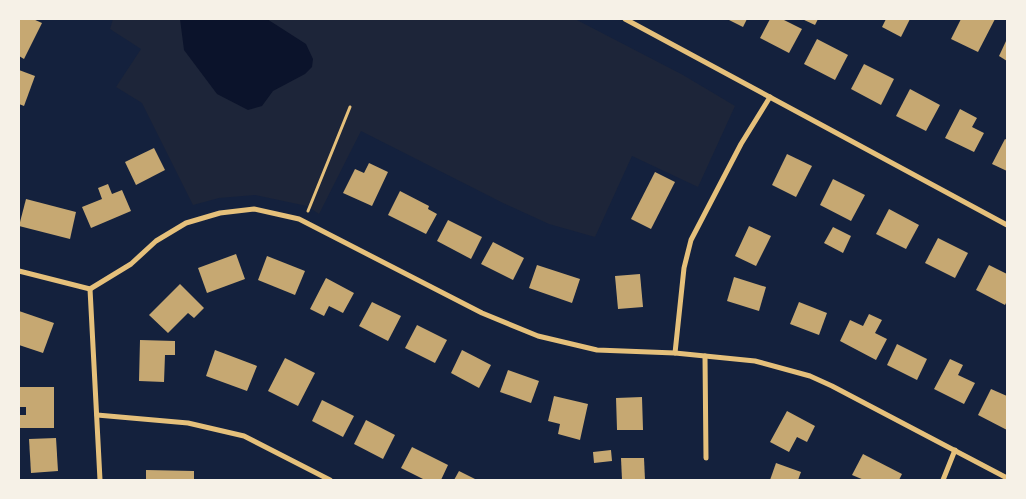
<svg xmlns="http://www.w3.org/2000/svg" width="1026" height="499" font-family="Poppins,sans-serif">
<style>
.green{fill:#1d2539}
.water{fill:#0b132b}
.building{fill:#c6a872}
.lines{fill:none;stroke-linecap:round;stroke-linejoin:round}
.path{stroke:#e5c07b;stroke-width:3}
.minor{stroke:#e5c07b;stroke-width:5}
</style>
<rect width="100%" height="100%" fill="#14213d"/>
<!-- green -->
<polygon class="green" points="113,19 575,19 683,75 735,106 698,187 632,156 595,237 549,224 503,203 361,131 319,214 307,206 255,195 219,198 193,205 142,103 116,87 141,49 110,29"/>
<!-- water -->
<polygon class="water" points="180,19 267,19 306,44 313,59 312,67 305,74 273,91 262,106 248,110 217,94 184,50"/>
<!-- building -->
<g class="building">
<polygon points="19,19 33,19 42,23 24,59 19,56"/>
<polygon points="727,19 747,19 743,27"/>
<polygon points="770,19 782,19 802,29 789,53 760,38"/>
<polygon points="802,19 818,19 815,25"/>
<polygon points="886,19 910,19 901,37 882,27"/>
<polygon points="961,19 995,19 978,52 951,39"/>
<polygon points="817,39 848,55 835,80 804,64"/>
<polygon points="1007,39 1007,61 999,56"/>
<polygon points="864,64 894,79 881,105 851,89"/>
<polygon points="19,70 35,76 24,106 19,104"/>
<polygon points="910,89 940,105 926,131 896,116"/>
<polygon points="960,109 977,118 972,127 984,133 974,152 945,138"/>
<polygon points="1005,139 1007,140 1007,171 992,164"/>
<polygon points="154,148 165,170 136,185 125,162"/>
<polygon points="787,154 812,166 796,197 772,185"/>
<polygon points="369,163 388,172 372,206 343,193 355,169 364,173"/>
<polygon points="655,172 675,182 651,229 631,219"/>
<polygon points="833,179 865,195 851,221 820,205"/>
<polygon points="108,184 112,194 122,190 131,211 91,228 82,207 102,199 98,188"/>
<polygon points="400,191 429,206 428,209 437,214 426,234 388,215"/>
<polygon points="26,199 76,212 70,239 19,226"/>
<polygon points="889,209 919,225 906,249 876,234"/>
<polygon points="448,220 482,237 471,259 437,241"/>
<polygon points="749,226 771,236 756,266 735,256"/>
<polygon points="833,227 851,236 843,253 824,243"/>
<polygon points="938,238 968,253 955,278 925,263"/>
<polygon points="493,242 524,258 513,280 481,264"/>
<polygon points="236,254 245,279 207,293 198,268"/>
<polygon points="267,256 305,271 295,295 258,280"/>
<polygon points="537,265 580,279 572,303 529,288"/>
<polygon points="989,265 1007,274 1007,301 1005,305 976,290"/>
<polygon points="640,274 643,307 618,309 615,276"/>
<polygon points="734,277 766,287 759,311 727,301"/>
<polygon points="326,278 354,293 343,313 329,306 324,316 310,309"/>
<polygon points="180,284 204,308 194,318 188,313 168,333 149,315"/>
<polygon points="372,302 401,316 388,341 359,326"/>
<polygon points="799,302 827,313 819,335 790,324"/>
<polygon points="19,311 54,323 43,353 19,345"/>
<polygon points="869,314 882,320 875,333 887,339 876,360 840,341 850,320 863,326"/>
<polygon points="417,325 447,340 435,363 405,348"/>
<polygon points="140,340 175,341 175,355 165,355 164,382 139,381"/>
<polygon points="897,344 927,359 917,380 887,365"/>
<polygon points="215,350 257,366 247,391 206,376"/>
<polygon points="462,350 491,365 479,388 451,373"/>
<polygon points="285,358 315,373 298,406 268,391"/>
<polygon points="950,359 963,365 958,375 975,383 964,404 934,389"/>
<polygon points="508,370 539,381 531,403 500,392"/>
<polygon points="19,387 54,387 54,428 19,428 19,415 26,415 26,407 19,407"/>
<polygon points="991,389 1007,396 1007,430 978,415"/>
<polygon points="554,396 588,404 580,440 558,434 560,424 548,421"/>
<polygon points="642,397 643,430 617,430 616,398"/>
<polygon points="322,400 354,416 343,437 312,421"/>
<polygon points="787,411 815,426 807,442 797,437 789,452 770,442"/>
<polygon points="366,420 395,435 383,459 354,444"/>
<polygon points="56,438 58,471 31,473 29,439"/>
<polygon points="412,447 448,465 441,480 425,480 401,468"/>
<polygon points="611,450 612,461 594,463 593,452"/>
<polygon points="863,454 902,474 899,480 864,480 852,475"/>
<polygon points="621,458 644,458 645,480 622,480"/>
<polygon points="776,463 801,472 798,480 770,480"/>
<polygon points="146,470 194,471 194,480 146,480"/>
<polygon points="459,471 477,480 454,480"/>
</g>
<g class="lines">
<!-- path -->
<polyline class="path" points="308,211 350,107"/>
<!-- minor -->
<g class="minor">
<polyline points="625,19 1007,225"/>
<polyline points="19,271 90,289 131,264 156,241 186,223 220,213 254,209 299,219 482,313 538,336 597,350 675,353 755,361 810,376 832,386 1007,478"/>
<polyline points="90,289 100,480"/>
<polyline points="675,353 684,268 691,240 741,144 770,97"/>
<polyline points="705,356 706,458"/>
<polyline points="97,415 188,423 244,436 330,480"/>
<polyline points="943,480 955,450"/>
</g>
</g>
<!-- border -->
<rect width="1026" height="499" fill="none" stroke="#f6f1e7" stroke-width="40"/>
</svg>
